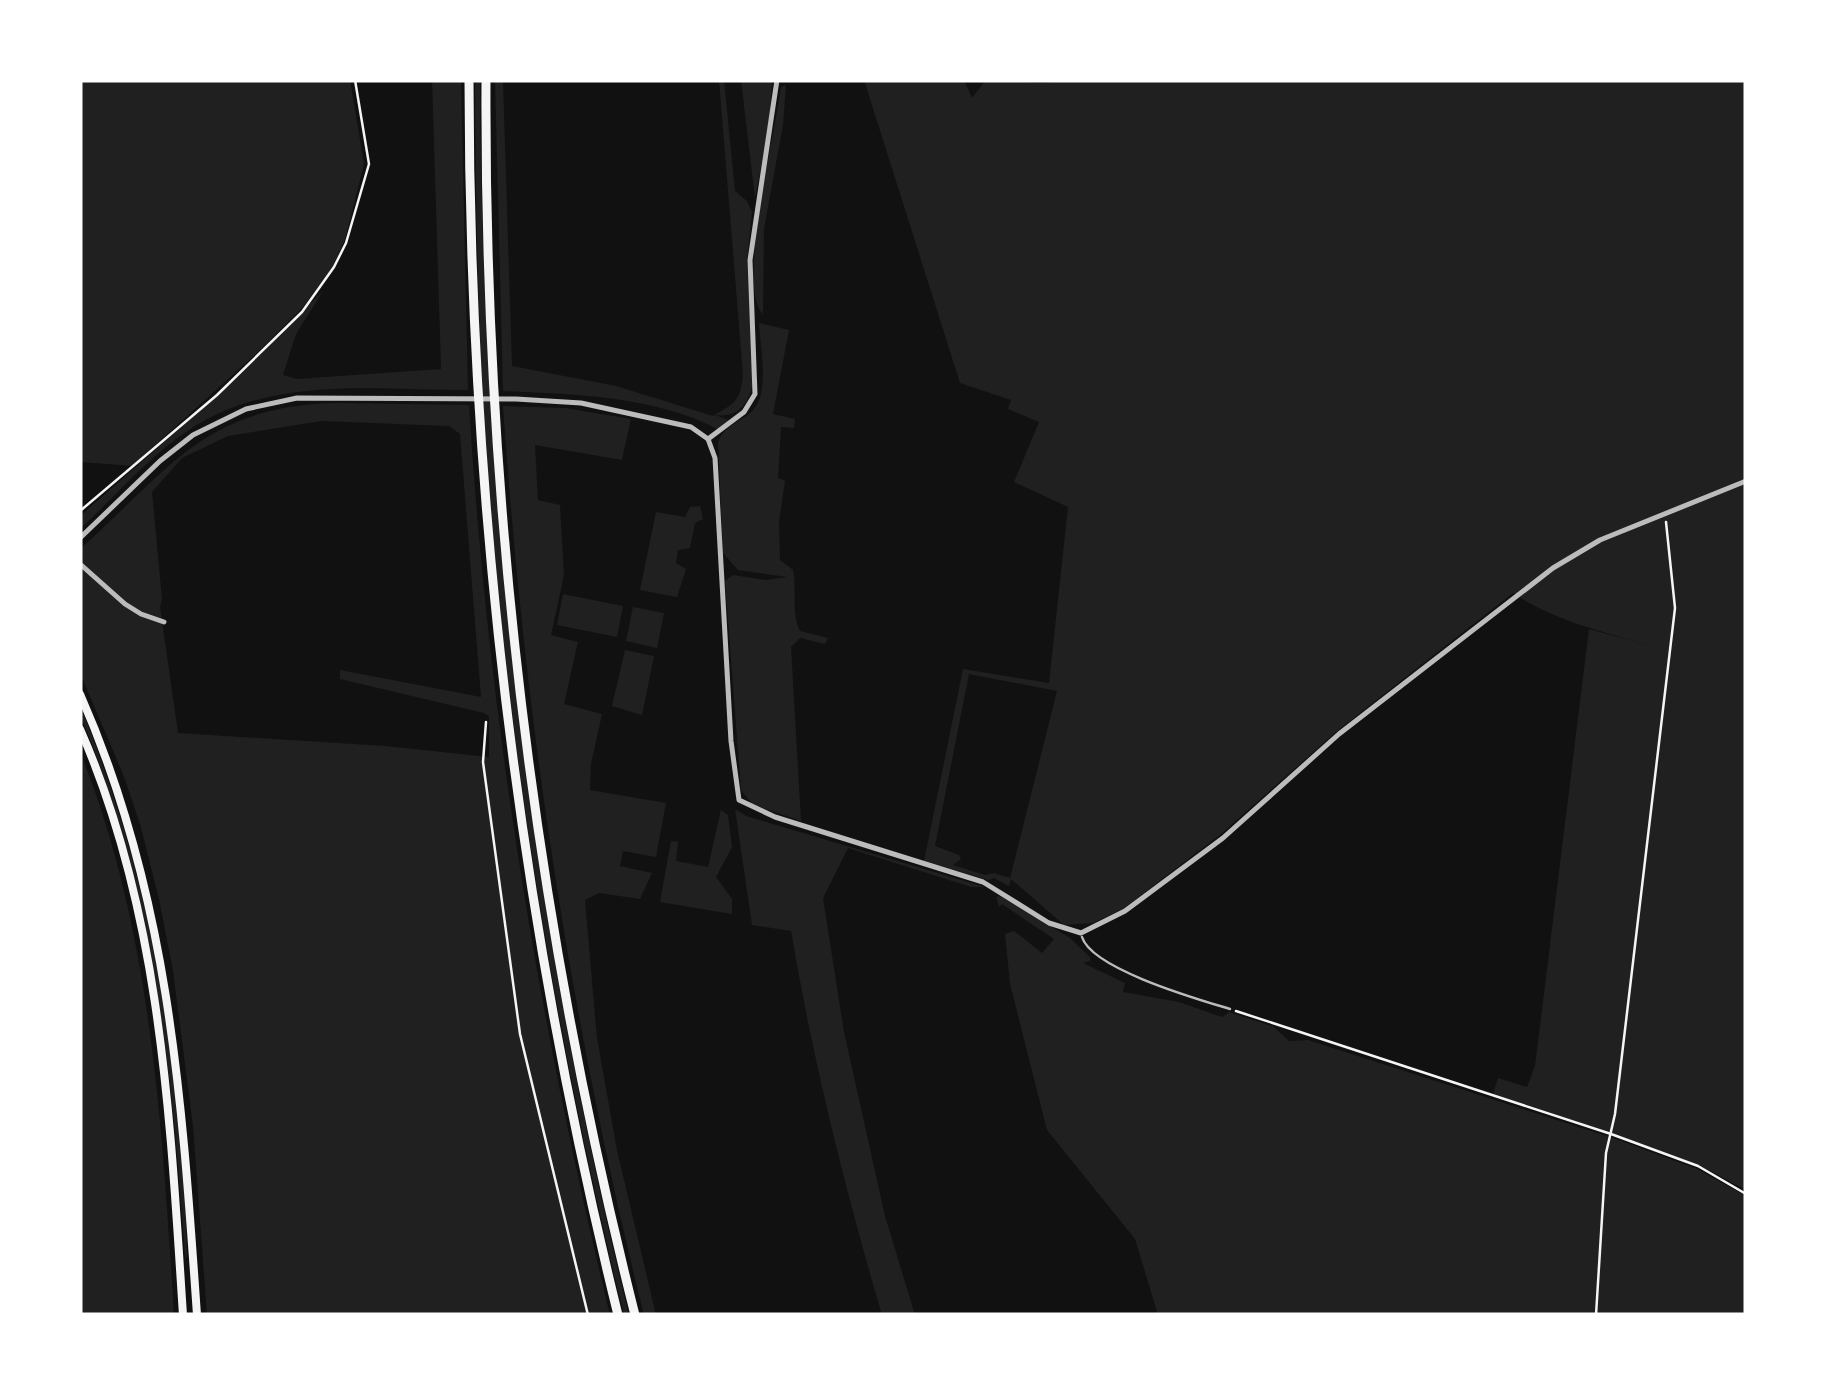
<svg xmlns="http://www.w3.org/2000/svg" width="1826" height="1395" font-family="'PT Sans',sans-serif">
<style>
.green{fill:#202020;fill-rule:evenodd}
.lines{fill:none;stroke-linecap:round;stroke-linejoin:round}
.path{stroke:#f5f5f5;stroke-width:2.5}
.service{stroke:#bcbcbc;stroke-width:2.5}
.minor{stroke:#bcbcbc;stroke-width:5}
.trunk{stroke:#f5f5f5;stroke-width:8}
.motorway{stroke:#f5f5f5;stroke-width:9}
</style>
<rect width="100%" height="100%" fill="#111"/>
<!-- green -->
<g class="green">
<polygon points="80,80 350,80 364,164 345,239 333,266 304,306 259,351 132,466 80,462"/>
<path d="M 432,80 L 461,80 L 468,390 C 374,390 272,375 189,430 C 148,457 116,496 80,529 L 80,516 L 220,393 L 323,291 L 296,334 L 283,375 L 297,379 L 441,369 Z"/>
<path d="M 475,80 L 480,80 C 482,497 528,910 629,1315 L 624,1315 C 562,1065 519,812 495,556 C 479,398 476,239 475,80 Z"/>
<path d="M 495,80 L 503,80 L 512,366 L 616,386 L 713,416 C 732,404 740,404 743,375 L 719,80 L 724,80 L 735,191 L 747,201 L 752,212 L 747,259 L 753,382 C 749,404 738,418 715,415 L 731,421 L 719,430 C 658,396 571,394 503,391 Z"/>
<polygon points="741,80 772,80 769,124 755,198"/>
<path d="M 864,80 L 964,80 L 972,98 L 986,80 C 1010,80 1045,86 1066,80 L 1746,80 L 1746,1190 L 1699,1165 L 1493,1094 L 1498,1078 L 1527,1087 L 1535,1066 L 1589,629 L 1662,649 C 1612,634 1555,622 1513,593 L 1337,731 L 1221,834 L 1123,909 L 1093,923 L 1064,925 L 1011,879 L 1009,886 L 994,878 L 989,880 L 924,861 L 963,669 L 1049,683 L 1068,507 L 1014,482 L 1039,422 L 1008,409 L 1011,400 L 960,383 ZM 969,674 L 1057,691 L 1010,878 L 994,873 L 985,875 L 953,865 L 961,859 L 959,855 L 935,846 Z"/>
<path d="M 786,85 L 783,125 L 764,229 L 763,314 C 735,290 777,126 781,87 Z"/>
<path d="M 759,323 L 789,330 L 773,414 L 795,419 L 794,428 L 781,427 L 778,478 L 785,481 L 779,522 L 780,560 L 793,570 C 797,589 791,614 800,631 L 828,638 L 825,644 L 800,638 L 791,647 L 801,821 L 752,804 L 741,790 L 725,581 L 733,575 L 766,580 L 787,577 L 738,570 L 723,553 L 718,442 C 724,425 742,422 753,410 C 770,392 760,346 759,323 Z"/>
<path d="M 339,403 L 469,405 C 488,713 537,1016 610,1315 L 207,1315 L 193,1126 L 173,971 L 159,899 L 140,824 L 123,774 L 80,673 L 80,549 C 171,468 205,405 339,403 ZM 322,421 L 449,426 L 460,434 L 481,697 L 340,670 L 340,679 L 484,713 L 489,716 L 489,757 L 385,746 L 178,733 L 160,607 L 162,599 L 152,492 L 182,458 L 228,436 Z"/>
<path d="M 503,406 L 565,408 L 631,419 L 622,460 L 535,445 L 538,500 L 560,505 L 564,575 L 551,635 L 578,642 L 564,704 L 602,714 L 591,764 L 590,790 L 666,803 L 656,857 L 623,851 L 620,866 L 652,873 L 640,899 L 599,893 L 585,900 L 597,1038 L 617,1150 L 656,1315 L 644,1315 C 569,1017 524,713 503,406 Z"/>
<polygon points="700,506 703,519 695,523 690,548 678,550 676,563 686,569 677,597 640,590 656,512 685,517 690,507"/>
<polygon points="563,594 623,606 617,637 557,625"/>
<polygon points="633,607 664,613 657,648 626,641"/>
<polygon points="625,650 654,656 642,715 612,706"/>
<path d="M 80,706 C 152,879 184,1070 187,1257 L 185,1257 C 172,1066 154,894 80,714 Z"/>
<path d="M 80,752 C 152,930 162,1126 174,1315 L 80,1315 Z"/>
<path d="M 735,809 L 746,816 L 985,887 L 971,887 L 848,848 L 823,898 L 844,1032 L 885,1216 L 915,1315 L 882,1315 C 845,1189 813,1061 791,931 L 752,925 Z"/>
<polygon points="721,810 728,815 732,847 716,877 732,899 732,914 660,902 671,841 678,842 676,861 708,867"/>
<polygon points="1000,896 1070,938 1090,957 1090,961 1083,963 1125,983 1123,992 1179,1002 1222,1017 1229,1012 1274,1027 1289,1041 1308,1040 1613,1138 1697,1169 1746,1196 1746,1315 1158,1315 1135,1239 1047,1130 1010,984 1005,934 1014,931 1042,953 1054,939 1002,904 999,907 996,897"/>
</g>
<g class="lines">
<!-- path -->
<g class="path">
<polyline points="80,511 217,395 302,312 334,267 346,243 369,164 355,80"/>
<polyline points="486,722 483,762 520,1034 588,1315"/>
<polyline points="1236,1011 1611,1134 1698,1166 1746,1194"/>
<polyline points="1596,1315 1606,1153 1615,1114 1675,608 1666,522"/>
</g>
<!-- service -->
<path class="service" d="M 1082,937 C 1092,969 1197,999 1230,1009"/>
<!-- minor -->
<g class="minor">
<polyline points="708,439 744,412 755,394 750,260 777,80"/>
<polyline points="80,538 160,461 193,435 246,409 297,398 516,399 581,403 691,427 708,439 715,458 731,741 739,800 775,817 983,882 1049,923 1081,933 1125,911 1223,838 1339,734 1553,568 1600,540 1746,481"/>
<polyline points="80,564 125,604 141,614 164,622"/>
</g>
<!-- trunk -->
<g class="trunk">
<path d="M 80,694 C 169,895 182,1099 197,1315"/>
<path d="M 80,729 C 161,913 170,1117 183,1315"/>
</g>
<!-- motorway -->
<g class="motorway">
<path d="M 469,80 C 469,497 518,910 618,1315"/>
<path d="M 486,80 C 484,496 533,912 635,1315"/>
</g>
</g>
<!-- border -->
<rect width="1826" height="1395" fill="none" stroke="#ffffff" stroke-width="165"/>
</svg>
